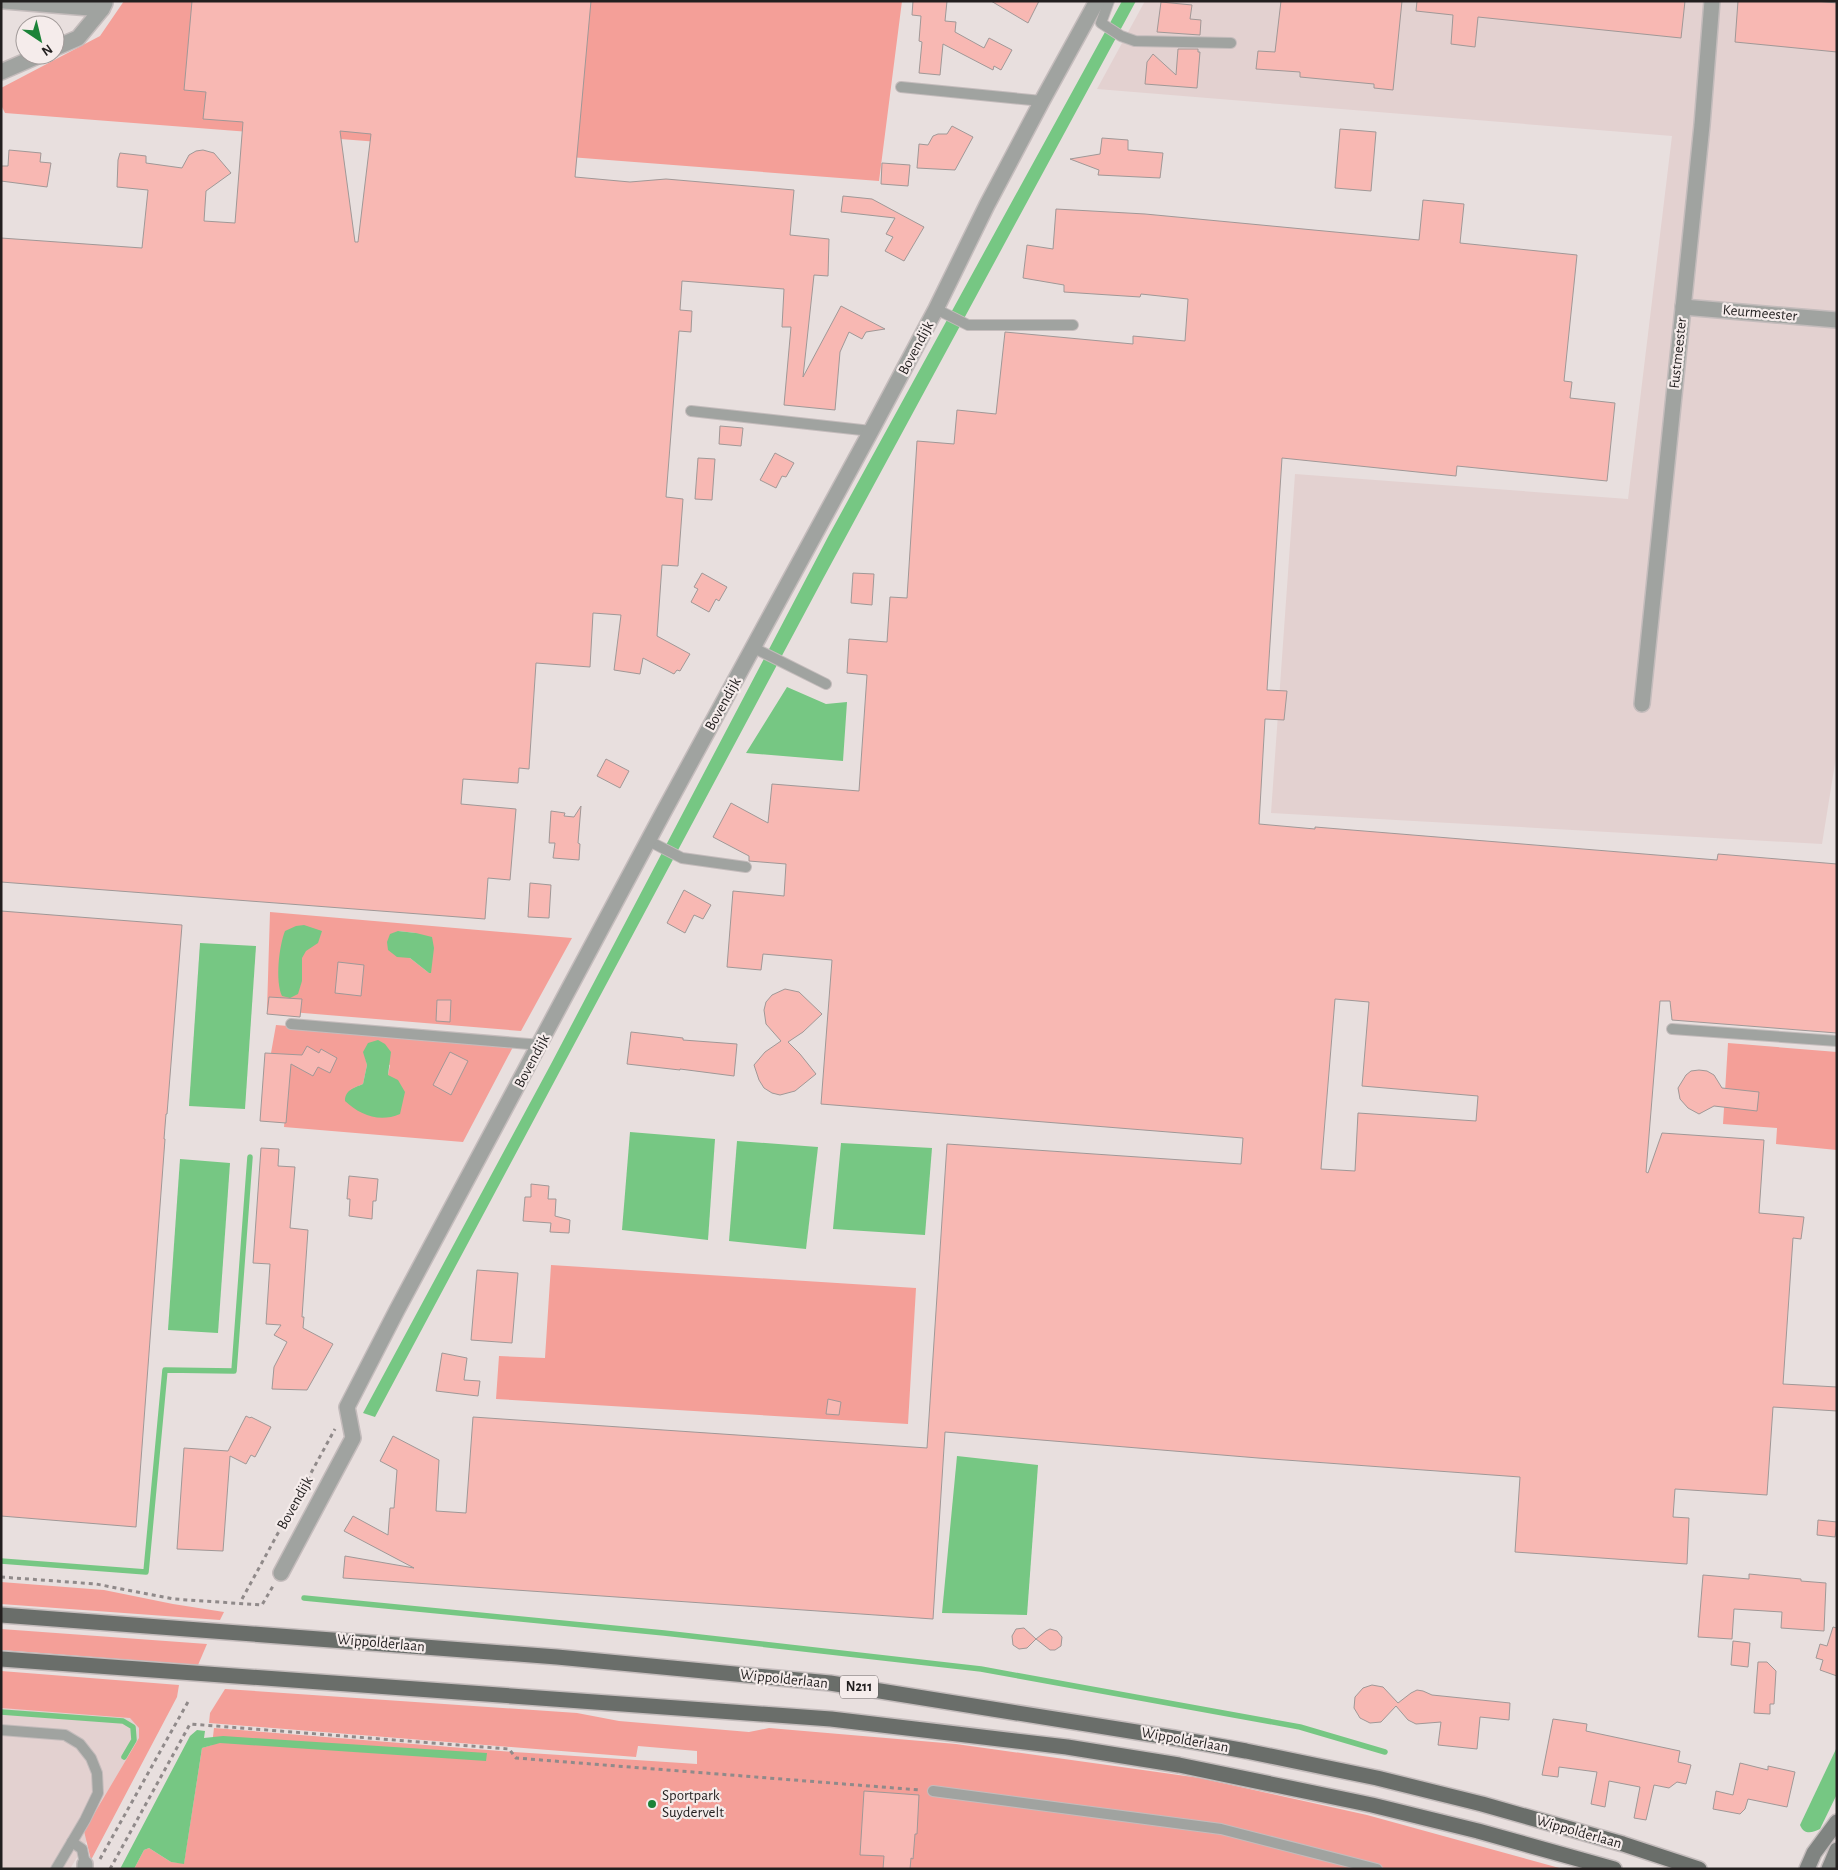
<svg xmlns="http://www.w3.org/2000/svg" width="1838" height="1870" font-family="'Alegreya Sans',sans-serif">
<style>
.built{fill:#e3d1d0}
.green{fill:#f49f98;fill-rule:evenodd}
.water{fill:#76c783}
.lines{fill:none;stroke-linecap:round;stroke-linejoin:round}
.stream{stroke:#76c783;stroke-width:5.5}
.building{fill:#f8b8b3;stroke:#a09897;fill-rule:evenodd}
.service-casing{stroke:#c4bcbc;stroke-width:12}
.minor-casing{stroke:#c4bcbc;stroke-width:18}
.secondary-casing{stroke:#c4bcbc;stroke-width:18}
.primary-casing{stroke:#c4bcbc;stroke-width:18}
.path{stroke:#908a8a;stroke-width:3;stroke-dasharray:4 4;stroke-linecap:butt}
.service{stroke:#a0a3a0;stroke-width:10}
.minor{stroke:#a0a3a0;stroke-width:15}
.secondary{stroke:#808481;stroke-width:15}
.primary{stroke:#6a6e6a;stroke-width:15}
.poi-dot{fill:#1b8338;stroke:#f5eceb;stroke-width:2}
.labels{text-anchor:middle;dominant-baseline:central;stroke-width:4.5;stroke-linejoin:round;paint-order:stroke}
.shield{fill:#f5eceb;stroke:#615c5c;stroke-width:1}
.shield-label{font-size:14px;font-weight:bold;fill:#221f1f}
.street-label{font-size:15px;fill:#221f1f;stroke:#f5eceb}
.poi-label{font-size:15px;fill:#221f1f;stroke:#f5eceb;text-anchor:start}
</style>
<rect width="100%" height="100%" fill="#e8dfde"/>
<!-- built -->
<g class="built">
<polygon points="1145,1 1837,1 1837,751 1822,844 1271,813 1295,474 1628,499 1672,136 1097,89"/>
<polygon points="1,1689 170,1703 70,1869 1,1869"/>
</g>
<!-- green -->
<g class="green">
<polygon points="124,1 902,1 879,181 5,113 1,105 1,88 100,36"/>
<path d="M 270,912 L 572,938 L 521,1031 L 267,1010 ZM 398,931 L 416,933 L 429,973 L 410,958 Z"/>
<path d="M 276,1025 L 514,1045 L 463,1142 L 284,1127 L 289,1064 L 271,1053 ZM 365,1056 L 390,1065 L 388,1075 L 349,1090 L 363,1084 L 367,1065 Z"/>
<polygon points="1728,1043 1837,1052 1837,1150 1776,1144 1777,1128 1723,1124"/>
<polygon points="551,1265 916,1288 908,1424 496,1399 499,1356 545,1358"/>
<polygon points="1,1582 104,1590 173,1604 224,1612 220,1620 1,1604"/>
<polygon points="1,1629 207,1644 198,1665 1,1650"/>
<polygon points="1,1671 179,1685 177,1697 91,1860 84,1831 139,1738 139,1728 130,1718 1,1708"/>
<polygon points="225,1689 577,1713 619,1721 749,1732 769,1728 956,1744 1200,1778 1367,1815 1563,1869 134,1869 144,1850 149,1848 171,1862 184,1863 202,1748 212,1745 214,1728 514,1752 697,1764 697,1751 638,1746 636,1757 209,1723 210,1713"/>
</g>
<!-- water -->
<g class="water">
<polygon points="1122,1 1136,1 824,577 375,1417 363,1413 551,1064 829,535"/>
<polygon points="787,687 826,704 847,702 843,761 746,753"/>
<path d="M 304,925 L 322,931 L 318,943 L 306,951 L 302,958 L 302,981 L 298,994 L 290,998 L 282,996 C 275,981 279,946 285,931 L 296,926 Z"/>
<polygon points="398,931 416,933 432,937 434,948 431,973 429,973 410,958 397,957 388,950 387,942 390,934"/>
<polygon points="200,943 256,946 245,1109 189,1106"/>
<path d="M 378,1040 L 385,1044 L 391,1052 L 388,1075 L 398,1080 L 405,1092 L 400,1114 C 379,1123 360,1115 345,1101 C 345,1090 354,1088 363,1084 L 367,1065 L 363,1052 L 368,1043 Z"/>
<polygon points="630,1132 715,1139 708,1240 622,1230"/>
<polygon points="737,1141 818,1147 806,1249 729,1241"/>
<polygon points="841,1143 932,1148 925,1235 833,1229"/>
<polygon points="180,1159 230,1163 218,1333 168,1330"/>
<polygon points="957,1456 1038,1465 1027,1615 942,1613"/>
<polygon points="197,1730 205,1731 204,1738 223,1736 487,1753 486,1761 220,1743 202,1748 184,1864 171,1862 149,1848 144,1850 134,1869 120,1869 190,1736"/>
<path d="M 1837,1747 L 1837,1794 L 1820,1829 C 1812,1833 1804,1835 1800,1825 Z"/>
</g>
<g class="lines">
<!-- stream -->
<g class="stream">
<polyline points="1,1561 146,1572 165,1370 234,1371 250,1157"/>
<polyline points="304,1598 664,1633 981,1669 1300,1727 1385,1752"/>
<polyline points="1,1712 123,1721 133,1727 134,1740 124,1757"/>
</g>
</g>
<!-- building -->
<g class="building">
<path d="M 192,1 L 591,1 L 575,177 L 630,182 L 666,179 L 794,190 L 790,235 L 829,239 L 828,276 L 814,275 L 803,377 L 841,306 L 885,329 L 866,332 L 862,339 L 849,332 L 840,352 L 835,410 L 784,405 L 791,327 L 782,327 L 784,289 L 682,281 L 680,310 L 692,311 L 691,332 L 679,331 L 666,497 L 683,499 L 678,566 L 662,565 L 657,636 L 690,654 L 680,671 L 677,670 L 674,674 L 643,658 L 640,674 L 614,670 L 621,615 L 593,613 L 590,667 L 536,663 L 529,769 L 519,768 L 518,783 L 463,779 L 461,804 L 516,809 L 510,880 L 488,878 L 485,919 L 1,882 L 1,238 L 142,248 L 148,190 L 117,187 L 118,160 L 120,153 L 146,156 L 146,163 L 182,168 L 189,155 L 196,151 L 203,150 L 214,153 L 231,173 L 206,191 L 204,221 L 235,223 L 243,122 L 203,119 L 206,92 L 184,90 ZM 340,131 L 371,134 L 358,242 L 355,242 Z"/>
<polygon points="913,1 947,1 945,21 956,22 955,32 984,48 989,38 1012,50 1001,70 994,66 993,70 943,44 940,75 919,73 922,42 919,41 921,16 912,15"/>
<polygon points="991,1 1039,1 1028,23"/>
<polygon points="1281,1 1402,1 1393,90 1374,88 1374,84 1300,77 1300,72 1256,69 1258,51 1275,52"/>
<polygon points="1417,1 1685,1 1681,38 1478,17 1475,47 1451,44 1453,15 1416,11"/>
<polygon points="1738,1 1816,1 1837,3 1837,52 1735,42"/>
<polygon points="1161,2 1192,5 1190,19 1201,20 1200,35 1157,32"/>
<polygon points="1178,49 1198,49 1198,52 1200,52 1197,88 1145,84 1147,62 1153,54 1176,75"/>
<polygon points="952,126 973,137 955,170 917,168 919,144 928,145 933,136 938,134 947,134"/>
<polygon points="1340,129 1376,132 1371,191 1335,188"/>
<polygon points="1102,138 1128,140 1128,150 1163,153 1160,178 1098,175 1099,170 1070,159 1100,154"/>
<polygon points="9,150 41,153 40,162 51,163 47,187 1,181 1,166 8,166"/>
<polygon points="882,163 910,165 908,186 881,184"/>
<polygon points="843,196 872,199 924,227 904,261 885,251 893,237 886,234 895,218 841,212"/>
<path d="M 1423,200 L 1464,204 L 1460,243 L 1577,255 L 1564,381 L 1572,382 L 1570,398 L 1615,403 L 1607,481 L 1457,466 L 1456,476 L 1282,458 L 1267,690 L 1287,691 L 1284,720 L 1265,719 L 1259,824 L 1315,829 L 1315,827 L 1717,860 L 1718,854 L 1837,864 L 1837,1033 L 1672,1020 L 1670,1001 L 1660,1001 L 1646,1172 L 1648,1173 L 1662,1133 L 1764,1140 L 1759,1213 L 1804,1217 L 1801,1239 L 1793,1238 L 1783,1384 L 1837,1387 L 1837,1411 L 1773,1407 L 1767,1495 L 1675,1489 L 1673,1517 L 1689,1518 L 1687,1564 L 1515,1552 L 1520,1477 L 1258,1458 L 945,1432 L 933,1619 L 343,1578 L 345,1556 L 414,1568 L 344,1531 L 353,1516 L 388,1535 L 390,1508 L 394,1508 L 397,1470 L 380,1461 L 393,1436 L 439,1460 L 436,1511 L 466,1513 L 473,1417 L 927,1448 L 947,1144 L 1241,1164 L 1243,1138 L 821,1104 L 832,960 L 763,954 L 761,970 L 727,967 L 733,891 L 784,896 L 786,864 L 749,861 L 749,856 L 713,837 L 731,803 L 768,823 L 772,784 L 859,791 L 867,675 L 847,673 L 849,639 L 887,642 L 890,597 L 907,598 L 917,441 L 954,444 L 957,410 L 996,414 L 1005,332 L 1133,344 L 1133,336 L 1185,341 L 1188,299 L 1141,294 L 1140,297 L 1064,292 L 1064,285 L 1023,278 L 1027,245 L 1053,249 L 1056,209 L 1145,214 L 1419,240 ZM 1335,999 L 1369,1002 L 1362,1086 L 1478,1096 L 1476,1121 L 1358,1113 L 1355,1171 L 1321,1169 Z"/>
<polygon points="720,426 743,428 741,446 719,444"/>
<polygon points="775,453 794,463 786,477 782,476 776,488 760,480"/>
<polygon points="698,458 715,459 712,500 695,499"/>
<polygon points="702,573 727,587 719,601 716,599 709,612 691,602 698,589 694,587"/>
<polygon points="853,573 874,574 872,605 851,603"/>
<polygon points="606,759 629,771 620,788 597,776"/>
<polygon points="581,806 578,843 580,844 579,860 553,858 555,843 549,843 551,811 565,813 564,816 574,817"/>
<polygon points="530,883 551,885 549,918 528,917"/>
<polygon points="684,890 711,905 703,919 694,915 685,933 667,923"/>
<polygon points="1,911 182,925 167,1114 166,1114 164,1139 165,1139 136,1527 1,1516"/>
<polygon points="338,962 364,965 361,996 335,993"/>
<polygon points="785,989 799,992 822,1014 803,1032 788,1042 800,1054 816,1074 795,1091 780,1095 772,1093 764,1088 759,1080 754,1065 765,1052 781,1041 766,1024 764,1010 766,1002 772,995"/>
<polygon points="269,997 302,999 300,1017 267,1014"/>
<polygon points="437,1000 451,1000 450,1022 436,1021"/>
<polygon points="631,1032 683,1038 683,1040 737,1044 734,1076 680,1069 680,1070 627,1064"/>
<polygon points="307,1046 319,1053 321,1049 337,1058 330,1073 318,1067 313,1076 291,1064 286,1123 260,1121 265,1053 302,1055"/>
<polygon points="450,1052 468,1061 451,1095 433,1085"/>
<polygon points="1699,1070 1707,1071 1714,1075 1722,1088 1759,1092 1757,1111 1714,1106 1699,1114 1688,1108 1680,1099 1678,1088 1686,1075 1691,1071"/>
<polygon points="261,1148 279,1149 278,1166 295,1167 290,1228 308,1230 302,1317 304,1317 303,1328 333,1344 307,1390 272,1389 274,1367 287,1342 274,1335 281,1325 266,1324 270,1264 253,1263"/>
<polygon points="349,1176 378,1179 376,1201 373,1201 372,1219 349,1216 350,1199 347,1199"/>
<polygon points="531,1184 549,1186 548,1199 556,1199 555,1216 570,1220 569,1233 550,1232 551,1223 523,1221 525,1197 531,1197"/>
<polygon points="477,1270 518,1273 512,1343 471,1340"/>
<polygon points="442,1353 467,1358 464,1380 480,1381 478,1396 436,1391"/>
<polygon points="828,1399 841,1402 839,1415 826,1414"/>
<polygon points="246,1416 250,1418 251,1417 271,1427 255,1457 251,1455 246,1464 230,1456 223,1551 177,1549 184,1448 228,1451"/>
<polygon points="1818,1520 1837,1522 1835,1537 1817,1535"/>
<polygon points="1749,1574 1801,1579 1801,1581 1826,1583 1824,1631 1781,1628 1782,1612 1734,1609 1732,1639 1698,1637 1703,1575 1749,1579"/>
<polygon points="1833,1627 1837,1628 1837,1676 1820,1670 1823,1660 1816,1658 1820,1644 1827,1646"/>
<polygon points="1024,1628 1036,1639 1046,1631 1050,1629 1057,1631 1062,1637 1061,1646 1055,1650 1050,1650 1036,1639 1027,1648 1019,1649 1013,1645 1012,1636 1016,1629"/>
<polygon points="1733,1641 1750,1643 1748,1667 1731,1665"/>
<polygon points="1758,1662 1767,1662 1776,1671 1774,1704 1770,1704 1770,1714 1754,1713"/>
<polygon points="1372,1685 1383,1687 1398,1703 1411,1693 1417,1690 1423,1691 1432,1695 1510,1703 1509,1720 1480,1717 1477,1749 1438,1745 1441,1722 1416,1724 1408,1720 1396,1706 1381,1722 1370,1723 1360,1718 1354,1708 1355,1697 1363,1688"/>
<polygon points="1553,1719 1587,1724 1586,1731 1680,1751 1678,1762 1691,1765 1686,1784 1677,1782 1669,1788 1654,1785 1646,1820 1634,1818 1640,1787 1609,1781 1605,1807 1591,1804 1597,1772 1559,1767 1558,1777 1542,1775"/>
<polygon points="1740,1763 1768,1770 1768,1766 1795,1772 1787,1807 1748,1799 1745,1809 1740,1814 1713,1809 1716,1791 1733,1795"/>
<polygon points="864,1791 919,1795 917,1834 915,1834 913,1859 911,1858 910,1869 883,1869 884,1856 860,1855"/>
</g>
<g class="lines">
<defs>
<g id="service">
<polyline points="1109,1 1101,23 1121,36 1135,41 1231,43"/>
<polyline points="901,87 1042,101"/>
<polyline points="936,309 968,325 1073,325"/>
<polyline points="691,411 871,431"/>
<polyline points="754,648 826,684"/>
<polyline points="649,841 682,858 746,867"/>
<polyline points="291,1024 541,1045"/>
<polyline points="1672,1029 1837,1041"/>
<polyline points="1,1730 65,1735 80,1744 91,1758 97,1773 98,1793 85,1820 56,1869"/>
<polyline points="933,1791 1221,1829 1377,1869"/>
<polyline points="72,1842 82,1849 85,1864"/>
</g>
<g id="minor">
<polyline points="4,1 102,9"/>
<polyline points="55,48 78,38 102,9 105,3"/>
<polyline points="1,72 40,55"/>
<polyline points="1683,307 1837,320"/>
<polyline points="1642,704 1702,125 1712,1"/>
<polyline points="281,1573 353,1438 347,1407 397,1310 663,813 871,431 936,309 987,205 1042,101 1097,1"/>
<polyline points="85,1864 85,1869"/>
</g>
<g id="secondary">
<polyline points="1807,1869 1814,1853 1837,1822"/>
<polyline points="1829,1869 1837,1850"/>
</g>
<g id="primary">
<polyline points="1,1615 557,1657 830,1683 1174,1738 1246,1751 1377,1778 1482,1804 1623,1844 1699,1869"/>
<polyline points="1,1659 831,1719 1067,1747 1179,1765 1372,1805 1478,1831 1614,1869"/>
</g>
</defs>
<!-- service casing -->
<use href="#service" class="service-casing"/>
<!-- minor casing -->
<use href="#minor" class="minor-casing"/>
<!-- secondary casing -->
<use href="#secondary" class="secondary-casing"/>
<!-- primary casing -->
<use href="#primary" class="primary-casing"/>
<!-- path -->
<g class="path">
<polyline points="1,1577 96,1584 174,1599 262,1605 273,1586"/>
<polyline points="242,1599 335,1429"/>
<polyline points="100,1859 189,1700"/>
<polyline points="110,1869 190,1724 509,1749 516,1758 920,1790"/>
</g>
<!-- service -->
<use href="#service" class="service"/>
<!-- minor -->
<use href="#minor" class="minor"/>
<!-- secondary -->
<use href="#secondary" class="secondary"/>
<!-- primary -->
<use href="#primary" class="primary"/>
</g>
<!-- markers -->
<circle class="poi-dot" cx="652" cy="1804" r="5"/>
<g class="labels">
<!-- shield labels -->
<rect class="shield" x="840" y="1675.5" width="38" height="23" rx="4"/>
<g class="shield-label">
<text x="859" y="1687">N211</text>
</g>
<!-- street labels -->
<g class="street-label">
<text transform="translate(1760 313) rotate(5)">Keurmeester</text>
<text transform="translate(916 348) rotate(-62)">Bovendijk</text>
<text transform="translate(1678 353) rotate(-84)">Fustmeester</text>
<text transform="translate(723 704) rotate(-61)">Bovendijk</text>
<text transform="translate(532 1061) rotate(-62)">Bovendijk</text>
<text transform="translate(295 1503) rotate(-61)">Bovendijk</text>
<text transform="translate(381 1643) rotate(5)">Wippolderlaan</text>
<text transform="translate(784 1679) rotate(6)">Wippolderlaan</text>
<text transform="translate(1185 1740) rotate(10)">Wippolderlaan</text>
<text transform="translate(1579 1832) rotate(16)">Wippolderlaan</text>
</g>
<!-- poi labels -->
<g class="poi-label">
<text x="662" y="1795">Sportpark<tspan x="662" dy="17">Suydervelt</tspan></text>
</g>
</g>
<!-- border -->
<rect width="1838" height="1870" fill="none" stroke="#221f1f" stroke-width="5"/>
<!-- north arrow -->
<g transform="translate(40 40) rotate(145)"><circle r="24" fill="#f5eceb" stroke="#a19a99"/>
<path d="M0-4L9 19L0 12L-9 19Z" fill="#1b8338"/>
<text y="-8" font-size="14" font-weight="bold" text-anchor="middle" fill="#221f1f">N</text>
</g>
</svg>
